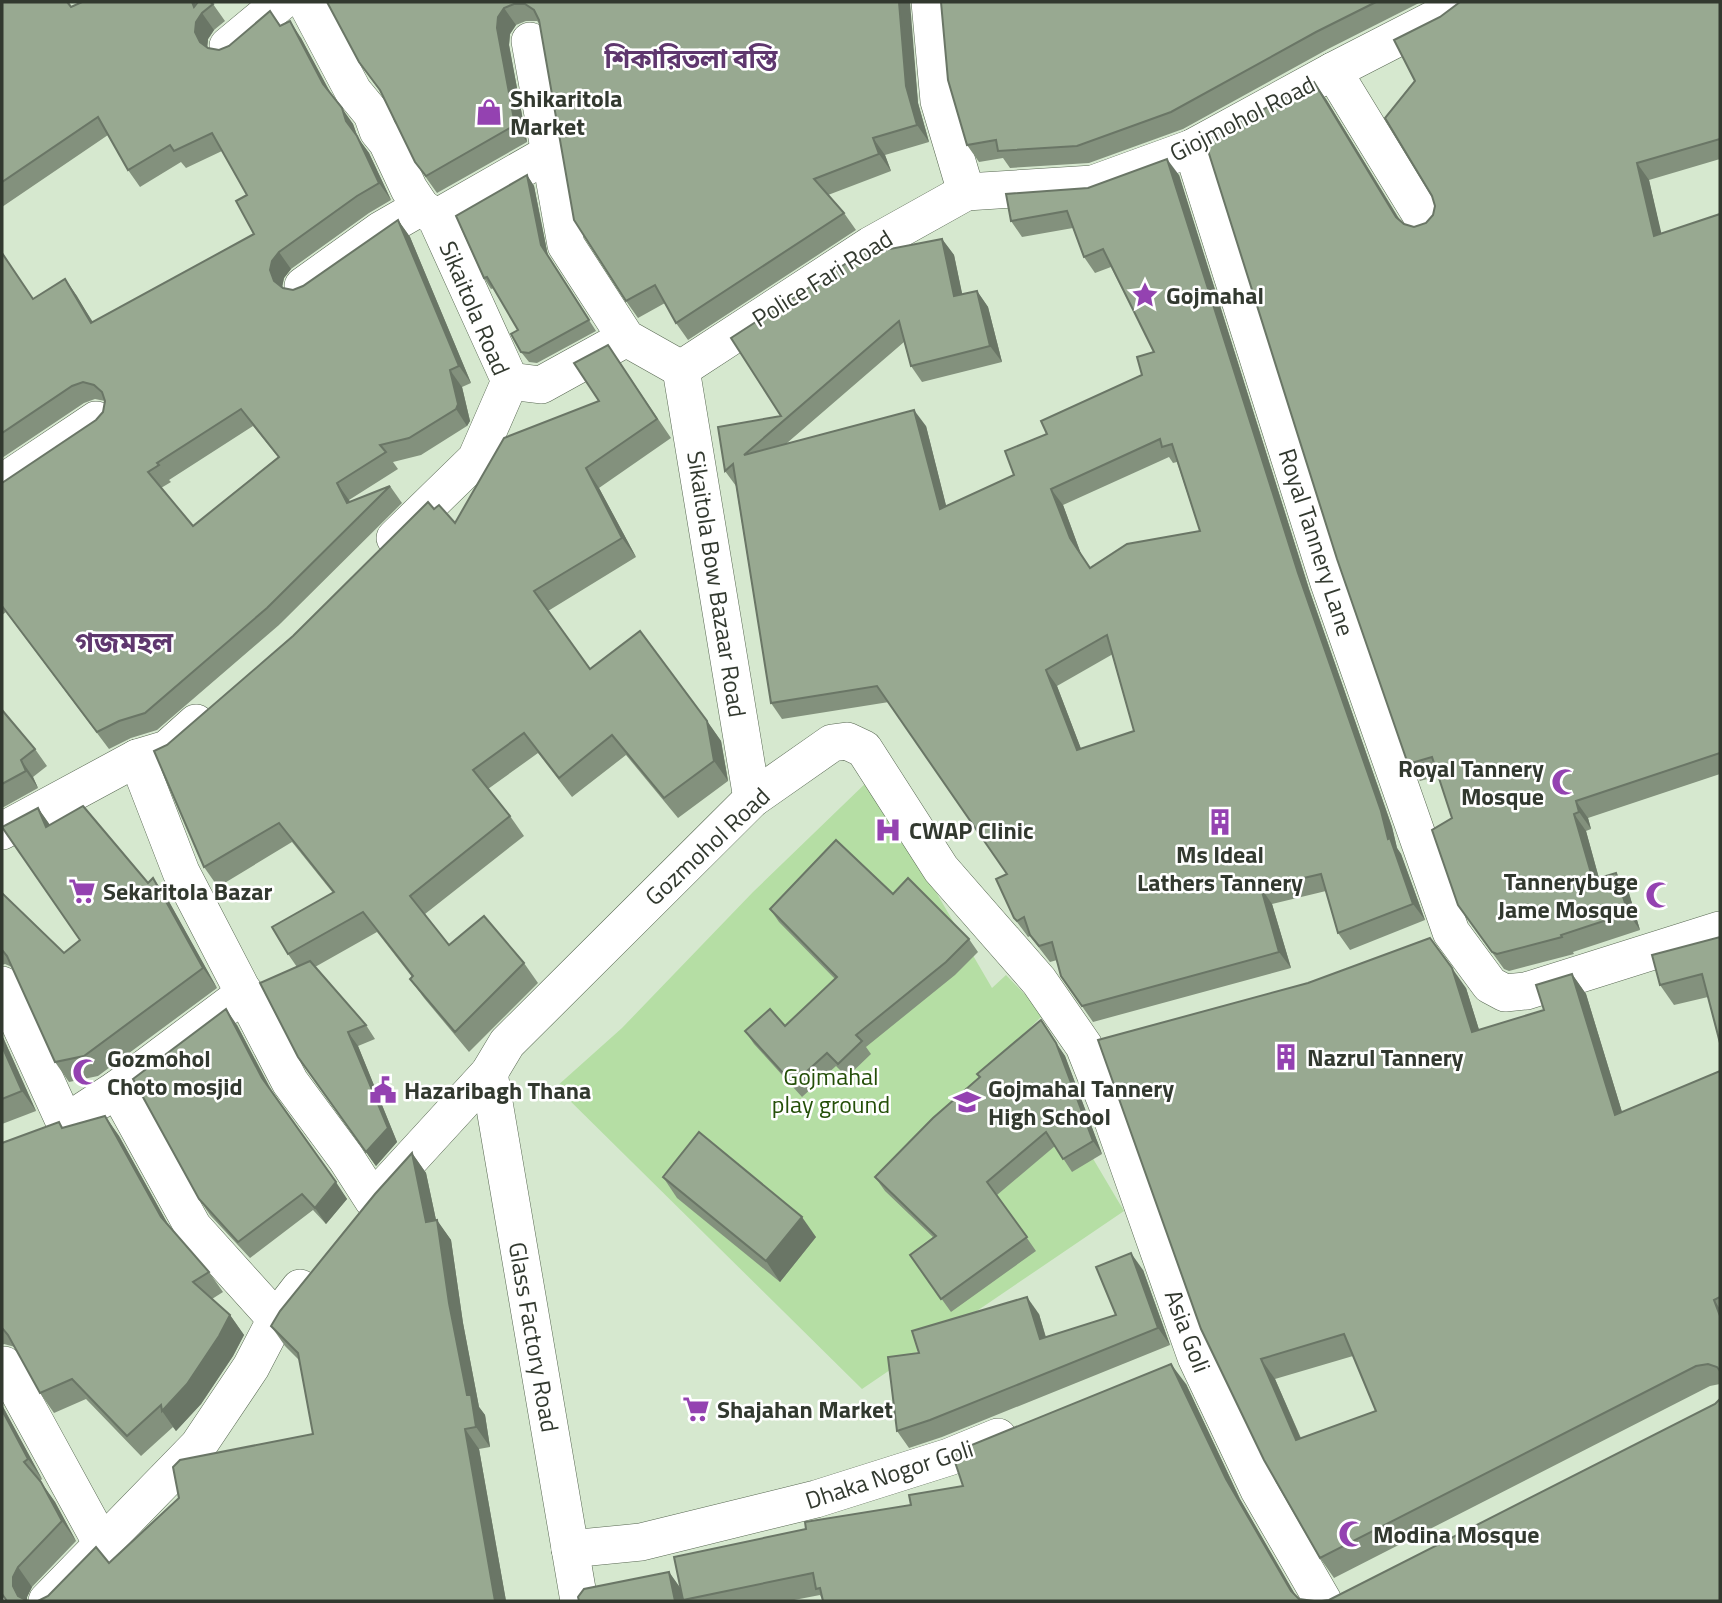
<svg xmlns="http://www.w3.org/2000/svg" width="1722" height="1603" font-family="'Titillium Web','Noto Sans Bengali',sans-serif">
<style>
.green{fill:#b5dea4}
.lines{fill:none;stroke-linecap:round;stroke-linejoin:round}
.minor-casing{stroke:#576751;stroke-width:38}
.minor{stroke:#fff;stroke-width:37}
.wall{fill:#83917d;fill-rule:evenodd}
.shaded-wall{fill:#6a7666}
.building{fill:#98a991;stroke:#6a7666;stroke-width:2;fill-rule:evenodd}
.labels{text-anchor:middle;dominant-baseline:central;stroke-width:5;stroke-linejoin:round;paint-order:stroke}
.poi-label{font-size:24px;font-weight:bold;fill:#32392f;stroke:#fff;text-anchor:start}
.street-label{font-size:24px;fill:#32392f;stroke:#fff}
.park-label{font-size:24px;fill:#244f08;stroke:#fff}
.neighbourhood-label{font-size:26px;font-weight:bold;fill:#5f376e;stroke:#fff}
.quarter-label{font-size:28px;font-weight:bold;fill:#5f376e;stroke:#fff}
</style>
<rect width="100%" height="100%" fill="#d6e8cf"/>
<!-- green -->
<polygon class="green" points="870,779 992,988 1006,975 1044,1014 1021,1037 1124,1211 862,1389 556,1087 622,1028 753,892"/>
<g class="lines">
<defs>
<g id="minor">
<polyline points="306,2 353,91 372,114 378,131 387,142 409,189 421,207 436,218 510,381 476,459 395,538"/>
<polyline points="930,2 939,101 966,192"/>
<polyline points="530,41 566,245 626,338 681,369"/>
<polyline points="228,46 281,2"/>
<polyline points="1333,71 1426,223"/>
<polyline points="1192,148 1329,583 1451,932 1490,985 1505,993 1526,991 1720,930"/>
<polyline points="436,218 550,153"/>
<polyline points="303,286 381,230 421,207"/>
<polyline points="681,369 871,245 966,192 1093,184 1192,148 1333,71 1442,15 1460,2"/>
<polyline points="681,369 752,799"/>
<polyline points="510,381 541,385 619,342"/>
<polyline points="2,483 96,420"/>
<polyline points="137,758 181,872 290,1082 346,1158 373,1200"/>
<polyline points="2,831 137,758 167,749 196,723"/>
<polyline points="2,985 65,1123 117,1089 193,1227 276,1319"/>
<polyline points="489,1073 579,1601"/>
<polyline points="117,1089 245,993"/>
<polyline points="380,1192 489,1073 507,1043 752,799 832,743 847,741 864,749 941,869 1039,981 1084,1046 1107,1104 1196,1357 1259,1490 1323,1601"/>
<polyline points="4,1365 102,1544"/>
<polyline points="570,1549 641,1542 816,1499 949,1457 998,1437"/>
<polyline points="47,1601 198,1446 251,1367 276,1319 300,1288"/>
</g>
</defs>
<!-- minor casing -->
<use href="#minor" class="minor-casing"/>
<!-- minor -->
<use href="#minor" class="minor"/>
</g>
<!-- wall -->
<g class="wall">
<path d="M 2,2 L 69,2 L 72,7 L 82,2 L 195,2 L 196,5 L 213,4 L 225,21 L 214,30 L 208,39 L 207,48 L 219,50 L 229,46 L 270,11 L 281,26 L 301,38 L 331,95 L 353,124 L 358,138 L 369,153 L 391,200 L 369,213 L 291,269 L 284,278 L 282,288 L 293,290 L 303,286 L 398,220 L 410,237 L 471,383 L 462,387 L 470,421 L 467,426 L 421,455 L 393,462 L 398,469 L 349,500 L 350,502 L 390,486 L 402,503 L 279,625 L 157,730 L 131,738 L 109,749 L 6,612 L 2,615 L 2,483 L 96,420 L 103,412 L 105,401 L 95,399 L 84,403 L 2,458 L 2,253 L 33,299 L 65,279 L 93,322 L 254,234 L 247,195 L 222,151 L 186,168 L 181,162 L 140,187 L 128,170 L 108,135 L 2,207 ZM 253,426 L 278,457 L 193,526 L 161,488 L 171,482 L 169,480 Z"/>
<polygon points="327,2 909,4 918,103 929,142 885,155 891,171 828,195 844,213 856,230 688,340 676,323 665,303 638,318 626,301 539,23 537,21 526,21 516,25 510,34 509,45 527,142 437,193 415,162 382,94 359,62"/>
<polygon points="941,2 1421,2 1328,49 1183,129 1089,163 1010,168 1003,158 979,162 967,145"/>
<polygon points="1720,2 1720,159 1649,180 1661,234 1720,214 1720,774 1588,818 1591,829 1586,831 1599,878 1628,890 1640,930 1573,952 1574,954 1509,971 1504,969 1470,922 1452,818 1438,776 1420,781 1408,764 1326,99 1400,220 1404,224 1414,227 1426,223"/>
<polygon points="527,175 534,186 548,256 596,331 537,363 529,362 521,352 518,330 494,288 491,289 484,278"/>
<path d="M 1179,175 L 1309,589 L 1392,827 L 1397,848 L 1401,854 L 1425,920 L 1350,950 L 1338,933 L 1326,891 L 1272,904 L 1291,968 L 1093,1022 L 1061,976 L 1057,960 L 1050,962 L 1030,936 L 1028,937 L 1026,934 L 1014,918 L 1007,874 L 889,702 L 782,719 L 771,703 L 736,486 L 725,471 L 781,416 L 876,244 L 881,251 L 942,239 L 954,255 L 962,294 L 977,291 L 988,307 L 1002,362 L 922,382 L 911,366 L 904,342 L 787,443 L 926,426 L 946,506 L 1014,475 L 1047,434 L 1142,375 L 1154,352 L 1111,267 L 1095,273 L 1084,257 L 1073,228 L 1022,237 L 1011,221 L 1088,188 ZM 1169,457 L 1173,463 L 1177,462 L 1200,531 L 1090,568 L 1081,554 L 1063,505 ZM 1113,654 L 1134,731 L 1081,749 L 1057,686 Z"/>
<polygon points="608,345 671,438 599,488 636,557 548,611 590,669 707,721 721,741 728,781 678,818 626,755 572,797 538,753 488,789 510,816 524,836 425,914 449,945 524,963 538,983 469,1052 424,998 410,979 412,977 377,932 315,967 366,1025 375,1039 358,1046 397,1142 376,1166 298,1057 297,967 288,954 333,893 292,842 218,887 204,867 167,745 293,636 434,509 455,523 599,401"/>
<polygon points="2,710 35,749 47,766 33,777 38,788 2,808"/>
<polygon points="38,808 50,825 148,883 153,878 167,898 217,988 98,1076 69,1082 55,1062 12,967 5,964 2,965 2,893 64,953 80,940"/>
<polygon points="893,894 969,939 978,952 955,975 866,1047 871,1054 847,1077 836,1066 802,1097 754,1044 745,1031 785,1026 835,979 779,922 770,909"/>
<polygon points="1720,937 1708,997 1674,1005 1660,985"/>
<path d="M 1572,974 L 1586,994 L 1622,1112 L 1720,1071 L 1720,1384 L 1710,1386 L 1334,1578 L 1320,1558 L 1201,1329 L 1466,988 L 1479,1030 L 1544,1010 ZM 1353,1356 L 1376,1411 L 1301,1438 L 1275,1379 Z"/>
<polygon points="1041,1020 1065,1056 1102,1154 1072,1172 1055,1146 997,1195 1036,1251 951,1312 910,1255 933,1237 885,1191 875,1177 980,1077"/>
<polygon points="237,1025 273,1093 347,1199 326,1224 313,1210 250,1258 210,1215 199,1199"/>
<polygon points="2,1035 36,1111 2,1124"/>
<polygon points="105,1116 119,1136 169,1226 209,1272 223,1292 212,1299 230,1315 244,1335 233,1356 201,1404 176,1431 173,1427 141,1456 86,1399 54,1413 40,1393 15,1347 4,1344 2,1345 2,1143 63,1128"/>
<polygon points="412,1153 426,1173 436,1220 451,1240 463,1323 479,1407 485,1415 490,1447 479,1449 506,1601 38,1601 109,1563 313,1434 299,1360 285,1346 271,1326"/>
<polygon points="663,1177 816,1237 780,1282 677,1198"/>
<polygon points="1143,1270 1170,1345 942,1437 909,1448 897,1431 919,1353 1039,1314 1046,1337 1116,1315"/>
<polygon points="1186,1384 1240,1499 1296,1597 1299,1599 822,1599 820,1595 789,1601 579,1601 669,1572 681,1589 806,1529 911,1505 963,1486"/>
<polygon points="2,1405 42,1479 40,1481 55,1502 76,1541 32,1587 27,1597 27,1600 2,1594"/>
</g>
<!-- shaded-wall -->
<g class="shaded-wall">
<polygon points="192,2 195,2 201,15 202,13 214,30 208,39 207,49 200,42 195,32"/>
<polygon points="899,2 910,2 918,103 929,142 917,125 906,86"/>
<polygon points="504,8 516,25 510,34 509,45 527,142 515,125 497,28 498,17"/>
<polygon points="290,21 301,38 335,101 323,84"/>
<polygon points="1314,82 1326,99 1408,234 1396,217"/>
<polygon points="342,108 353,124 358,138 369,153 391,200 379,183 346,121"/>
<polygon points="873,138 885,155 891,171 879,154"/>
<polygon points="1167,159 1179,175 1309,589 1392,827 1397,848 1401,854 1425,920 1413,904 1388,839 1298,573"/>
<polygon points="1637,163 1649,180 1666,253 1654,236"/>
<polygon points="527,175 534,186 548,256 596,331 541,245"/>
<polygon points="398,220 410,237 471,383 459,366"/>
<polygon points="942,239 954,255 966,312 954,296"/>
<polygon points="279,252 291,269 284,278 282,287 274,281 270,270 272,261"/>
<polygon points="65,279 77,296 103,340 91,323"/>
<polygon points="977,291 988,307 1002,362 990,346"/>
<polygon points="450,370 462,387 470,421 467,426 456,409"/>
<polygon points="914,410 926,426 951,525 940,509"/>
<polygon points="586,468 599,488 636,557 622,538"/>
<polygon points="337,483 349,500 359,520 347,503"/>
<polygon points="1051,489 1063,505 1081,554 1070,538"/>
<polygon points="1046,670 1057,686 1088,767 1077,750"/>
<polygon points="707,721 721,741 728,781 714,761"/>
<polygon points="21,760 33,777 38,788 26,771"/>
<polygon points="1576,801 1588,818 1591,829 1579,812"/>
<polygon points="38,808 52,828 46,827"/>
<polygon points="1574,814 1586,831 1604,897 1593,880"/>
<polygon points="1616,873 1628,890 1640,930 1628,913"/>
<polygon points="153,878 167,898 217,988 203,968"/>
<polygon points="1261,888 1272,904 1291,968 1279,952"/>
<polygon points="1452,968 1466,988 1486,1052 1472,1032"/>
<polygon points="1572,974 1586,994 1629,1135 1615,1115"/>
<polygon points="226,1009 237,1025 273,1094 262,1078"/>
<polygon points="348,1032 358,1046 397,1142 376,1166 366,1152"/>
<polygon points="2,1035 36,1111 22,1091 2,1046"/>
<polygon points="1056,1043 1065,1056 1102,1154 1093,1141"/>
<polygon points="105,1116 119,1136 175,1237 161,1217"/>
<polygon points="412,1153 426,1173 439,1234 437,1220 451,1240 463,1323 479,1407 485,1415 490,1447 476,1427 467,1395 426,1222"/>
<polygon points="336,1182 347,1199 326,1224 315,1208"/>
<polygon points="802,1217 816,1237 780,1282 766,1261"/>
<polygon points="1131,1253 1143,1270 1170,1345 1158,1328"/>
<polygon points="1027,1297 1039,1314 1051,1356 1040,1339"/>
<polygon points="1714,1300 1720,1309 1720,1316"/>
<polygon points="230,1315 244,1335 233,1356 201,1404 176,1431 162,1411"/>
<polygon points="1261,1359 1275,1379 1310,1460 1296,1440"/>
<polygon points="1171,1364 1186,1384 1240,1499 1299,1601 1291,1591 1226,1479"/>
<polygon points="2,1405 42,1479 28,1459 2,1410"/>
<polygon points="465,1429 479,1449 506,1601 495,1601"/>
<polygon points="41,1482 55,1502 76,1541 62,1521"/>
<polygon points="18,1567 32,1587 27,1597 27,1601 22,1601 13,1586 13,1577"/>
<polygon points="669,1572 683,1592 684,1601 675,1601"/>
</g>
<!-- building -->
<g class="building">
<path d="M 2,2 L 67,2 L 71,7 L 82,2 L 192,2 L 194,7 L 198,2 L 210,2 L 213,4 L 202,13 L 196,22 L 195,32 L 200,42 L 208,48 L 219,50 L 229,46 L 270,11 L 280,26 L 290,21 L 323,84 L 342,108 L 346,121 L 357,136 L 379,183 L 357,196 L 279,252 L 272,261 L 270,270 L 274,281 L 283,288 L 293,290 L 303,286 L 398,220 L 459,366 L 450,370 L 458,404 L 456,409 L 409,438 L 380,445 L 386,452 L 337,483 L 347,503 L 390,486 L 267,608 L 145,713 L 119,721 L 97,732 L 2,606 L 2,483 L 96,420 L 103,412 L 105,401 L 102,392 L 94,385 L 83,382 L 72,386 L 2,433 L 2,253 L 33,299 L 65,279 L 91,323 L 254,234 L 236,201 L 247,195 L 212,133 L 174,151 L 170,145 L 128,170 L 98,117 L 2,182 ZM 241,409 L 279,457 L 193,526 L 148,472 L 159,465 L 157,463 Z"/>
<polygon points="327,2 899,2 906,86 917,125 873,138 879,154 814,179 844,213 676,323 655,285 626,301 574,220 539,20 534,10 525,4 514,4 504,8 498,17 497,28 515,125 426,176 415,162 380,90 359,62"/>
<polygon points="941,2 1376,2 1316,32 1171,112 1077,146 998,151 996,140 967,145 948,80"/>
<polygon points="1460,2 1720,2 1720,139 1637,163 1654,236 1720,214 1720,753 1576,801 1579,812 1574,814 1593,880 1616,873 1628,913 1561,935 1562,937 1497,954 1492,952 1458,905 1432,830 1452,818 1432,757 1408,764 1337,559 1205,141 1314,82 1396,217 1404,224 1414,227 1426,223 1433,215 1435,206 1432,196 1385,118 1415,81 1394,40 1440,17"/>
<path d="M 1167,159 L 1298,573 L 1381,811 L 1388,839 L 1390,838 L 1413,904 L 1338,933 L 1321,874 L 1261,888 L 1279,952 L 1082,1006 L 1061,976 L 1052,942 L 1039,946 L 1030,935 L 1024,917 L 1017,921 L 1014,918 L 996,879 L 1007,874 L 877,686 L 771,703 L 733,464 L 725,471 L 718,427 L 781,416 L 731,338 L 876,244 L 880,251 L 942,239 L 954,296 L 977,291 L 990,346 L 911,366 L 899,321 L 744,455 L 914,410 L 940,509 L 1014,475 L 1005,451 L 1047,434 L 1041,421 L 1142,375 L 1137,357 L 1154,352 L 1103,249 L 1084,257 L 1067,211 L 1011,221 L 1006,194 L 1088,188 ZM 1160,439 L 1162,447 L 1172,444 L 1200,531 L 1127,544 L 1090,568 L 1070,538 L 1051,489 ZM 1107,635 L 1134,731 L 1077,750 L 1046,670 Z"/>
<polygon points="527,175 541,245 589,320 529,353 521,352 511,334 518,330 487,277 484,278 456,216"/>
<polygon points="608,345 657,419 586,468 622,538 534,591 590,669 640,631 707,721 714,761 664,798 612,735 559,778 524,733 473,770 510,816 410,896 449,945 484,916 524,963 455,1032 410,979 413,976 363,912 288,954 272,927 334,892 279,823 204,867 154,751 167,745 293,636 428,502 434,509 439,505 455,523 504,438 599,401 574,363"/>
<polygon points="2,710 35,749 21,760 26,771 2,784"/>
<polygon points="83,806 148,883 153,878 203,968 84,1056 55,1062 7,956 2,950 2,893 64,953 80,940 2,827 38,808 46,827"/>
<polygon points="836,840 893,894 908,878 969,939 946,962 856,1035 862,1041 838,1064 827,1053 793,1084 745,1031 770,1009 785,1026 837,977 770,909"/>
<polygon points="1720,937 1720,1043 1702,974 1660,985 1652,955"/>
<path d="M 1430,938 L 1452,968 L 1472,1032 L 1544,1010 L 1536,985 L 1572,974 L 1615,1115 L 1720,1071 L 1720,1297 L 1714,1300 L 1720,1316 L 1720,1371 L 1717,1367 L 1708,1364 L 1696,1366 L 1320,1558 L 1264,1460 L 1201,1329 L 1098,1040 L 1308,983 ZM 1344,1334 L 1376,1411 L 1296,1440 L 1261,1359 Z"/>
<polygon points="310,961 366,1025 348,1032 388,1128 366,1152 298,1057 260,983"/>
<polygon points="226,1009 262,1078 336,1182 315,1208 302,1194 238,1242 199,1199 133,1079"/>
<polygon points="1041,1020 1056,1043 1093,1141 1063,1159 1046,1132 987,1182 1027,1237 941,1299 910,1255 936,1236 875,1177 933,1118 980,1077 977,1074"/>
<polygon points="2,1046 22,1091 2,1099"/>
<polygon points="105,1116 161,1217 209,1272 193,1282 230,1315 219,1336 187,1384 162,1411 161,1405 127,1436 72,1379 40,1393 8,1335 2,1328 2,1143 59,1122 62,1128"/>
<polygon points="699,1132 802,1217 766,1261 663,1177"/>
<polygon points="412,1153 426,1222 437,1220 449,1303 467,1395 471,1395 476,1427 465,1429 495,1601 38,1601 48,1596 96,1547 109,1563 179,1498 173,1467 180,1460 313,1434 298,1353 271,1326 280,1311 375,1194"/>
<polygon points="1131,1253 1158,1328 930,1420 897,1431 888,1357 919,1353 912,1331 1027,1297 1040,1339 1116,1315 1096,1267"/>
<polygon points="1171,1364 1226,1479 1291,1591 1299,1599 1314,1601 823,1601 820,1588 816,1589 813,1573 683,1600 674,1557 806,1529 805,1522 911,1505 909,1495 963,1486 952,1453"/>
<polygon points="1720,1399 1720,1601 1322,1601 1329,1600 1715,1404"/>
<polygon points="2,1410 28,1459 24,1462 41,1482 62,1521 18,1567 13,1577 13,1586 18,1596 28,1601 7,1601 2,1594"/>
<polygon points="669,1572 675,1601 579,1601 578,1597 584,1589"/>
</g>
<!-- icons -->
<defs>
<symbol id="shop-bare" viewBox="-9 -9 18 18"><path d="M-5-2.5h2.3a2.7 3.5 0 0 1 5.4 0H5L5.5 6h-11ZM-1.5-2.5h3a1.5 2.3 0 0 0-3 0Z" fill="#9442b1" stroke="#fff" stroke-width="2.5" paint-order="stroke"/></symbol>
<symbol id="sight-bare" viewBox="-9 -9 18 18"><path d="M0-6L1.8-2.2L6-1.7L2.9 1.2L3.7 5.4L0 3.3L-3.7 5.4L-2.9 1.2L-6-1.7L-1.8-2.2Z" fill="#9442b1" stroke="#fff" stroke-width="2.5" paint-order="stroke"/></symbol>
<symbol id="mosque-bare" viewBox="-9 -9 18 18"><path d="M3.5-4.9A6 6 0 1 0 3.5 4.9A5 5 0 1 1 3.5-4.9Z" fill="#9442b1" stroke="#fff" stroke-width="2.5" paint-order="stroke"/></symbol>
<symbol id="building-bare" viewBox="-9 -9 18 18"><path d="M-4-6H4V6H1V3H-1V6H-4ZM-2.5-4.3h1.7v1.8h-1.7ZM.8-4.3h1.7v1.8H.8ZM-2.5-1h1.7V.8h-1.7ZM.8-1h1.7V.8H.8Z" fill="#9442b1" stroke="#fff" stroke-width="2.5" paint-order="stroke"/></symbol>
<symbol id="hospital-bare" viewBox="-9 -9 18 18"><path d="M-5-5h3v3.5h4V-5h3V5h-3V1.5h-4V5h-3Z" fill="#9442b1" stroke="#fff" stroke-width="2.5" paint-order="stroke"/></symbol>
<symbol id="supermarket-bare" viewBox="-9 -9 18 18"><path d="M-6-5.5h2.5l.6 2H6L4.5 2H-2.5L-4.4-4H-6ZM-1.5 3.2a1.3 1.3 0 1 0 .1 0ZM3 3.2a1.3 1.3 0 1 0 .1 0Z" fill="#9442b1" stroke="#fff" stroke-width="2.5" paint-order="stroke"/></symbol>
<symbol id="civic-bare" viewBox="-9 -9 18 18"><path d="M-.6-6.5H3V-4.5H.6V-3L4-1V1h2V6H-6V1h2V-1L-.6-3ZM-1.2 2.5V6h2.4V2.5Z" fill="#9442b1" stroke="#fff" stroke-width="2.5" paint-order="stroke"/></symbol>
<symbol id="school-bare" viewBox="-9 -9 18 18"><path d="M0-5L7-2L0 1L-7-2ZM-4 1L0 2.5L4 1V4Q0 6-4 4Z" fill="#9442b1" stroke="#fff" stroke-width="2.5" paint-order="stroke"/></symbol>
</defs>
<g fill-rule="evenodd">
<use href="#shop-bare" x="470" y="93" width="38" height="38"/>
<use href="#sight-bare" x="1126" y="276" width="38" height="38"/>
<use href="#mosque-bare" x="1546" y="763" width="38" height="38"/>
<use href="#building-bare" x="1201" y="803" width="38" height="38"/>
<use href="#hospital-bare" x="869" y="811" width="38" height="38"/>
<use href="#supermarket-bare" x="63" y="872" width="38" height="38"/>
<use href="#mosque-bare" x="1640" y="876" width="38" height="38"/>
<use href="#building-bare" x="1267" y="1038" width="38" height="38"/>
<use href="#mosque-bare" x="67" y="1053" width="38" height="38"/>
<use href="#civic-bare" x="364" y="1071" width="38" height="38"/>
<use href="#school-bare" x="948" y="1083" width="38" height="38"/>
<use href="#supermarket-bare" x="677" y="1390" width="38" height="38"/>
<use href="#mosque-bare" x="1333" y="1515" width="38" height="38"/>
</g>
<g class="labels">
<!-- poi labels -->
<g class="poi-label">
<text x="510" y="98">Shikaritola<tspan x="510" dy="28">Market</tspan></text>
<text x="1166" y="295">Gojmahal</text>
<text x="1544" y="768" text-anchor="end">Royal Tannery<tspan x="1544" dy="28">Mosque</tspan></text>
<text x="909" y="830">CWAP Clinic</text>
<text x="1220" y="854" text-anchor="middle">Ms Ideal<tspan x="1220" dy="28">Lathers Tannery</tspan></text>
<text x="1638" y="881" text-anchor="end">Tannerybuge<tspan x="1638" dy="28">Jame Mosque</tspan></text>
<text x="103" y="891">Sekaritola Bazar</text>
<text x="1307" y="1057">Nazrul Tannery</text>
<text x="107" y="1058">Gozmohol<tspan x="107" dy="28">Choto mosjid</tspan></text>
<text x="988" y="1088">Gojmahal Tannery<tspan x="988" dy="28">High School</tspan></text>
<text x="404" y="1090">Hazaribagh Thana</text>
<text x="717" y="1409">Shajahan Market</text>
<text x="1373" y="1534">Modina Mosque</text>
</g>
<!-- street labels -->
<g class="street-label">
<text transform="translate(1242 118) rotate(-27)">Giojmohol Road</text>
<text transform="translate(822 278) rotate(-32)">Police Fari Road</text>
<text transform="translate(475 308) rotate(67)">Sikaitola Road</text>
<text transform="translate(1317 542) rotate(72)">Royal Tannery Lane</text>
<text transform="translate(717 584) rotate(81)">Sikaitola Bow Bazaar Road</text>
<text transform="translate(707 846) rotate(-43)">Gozmohol Road</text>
<text transform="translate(1188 1331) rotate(69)">Asia Goli</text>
<text transform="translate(534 1337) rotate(80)">Glass Factory Road</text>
<text transform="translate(889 1474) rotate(-18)">Dhaka Nogor Goli</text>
</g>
<!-- park labels -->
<g class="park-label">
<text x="831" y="1076">Gojmahal<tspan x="831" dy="28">play ground</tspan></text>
</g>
<!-- neighbourhood labels -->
<g class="neighbourhood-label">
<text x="691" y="58">শিকারিতলা বস্তি</text>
</g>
<!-- quarter labels -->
<g class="quarter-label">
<text x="124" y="641">গজমহল</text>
</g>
</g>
<!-- border -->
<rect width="1722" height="1603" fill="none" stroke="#32392f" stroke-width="7"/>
</svg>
